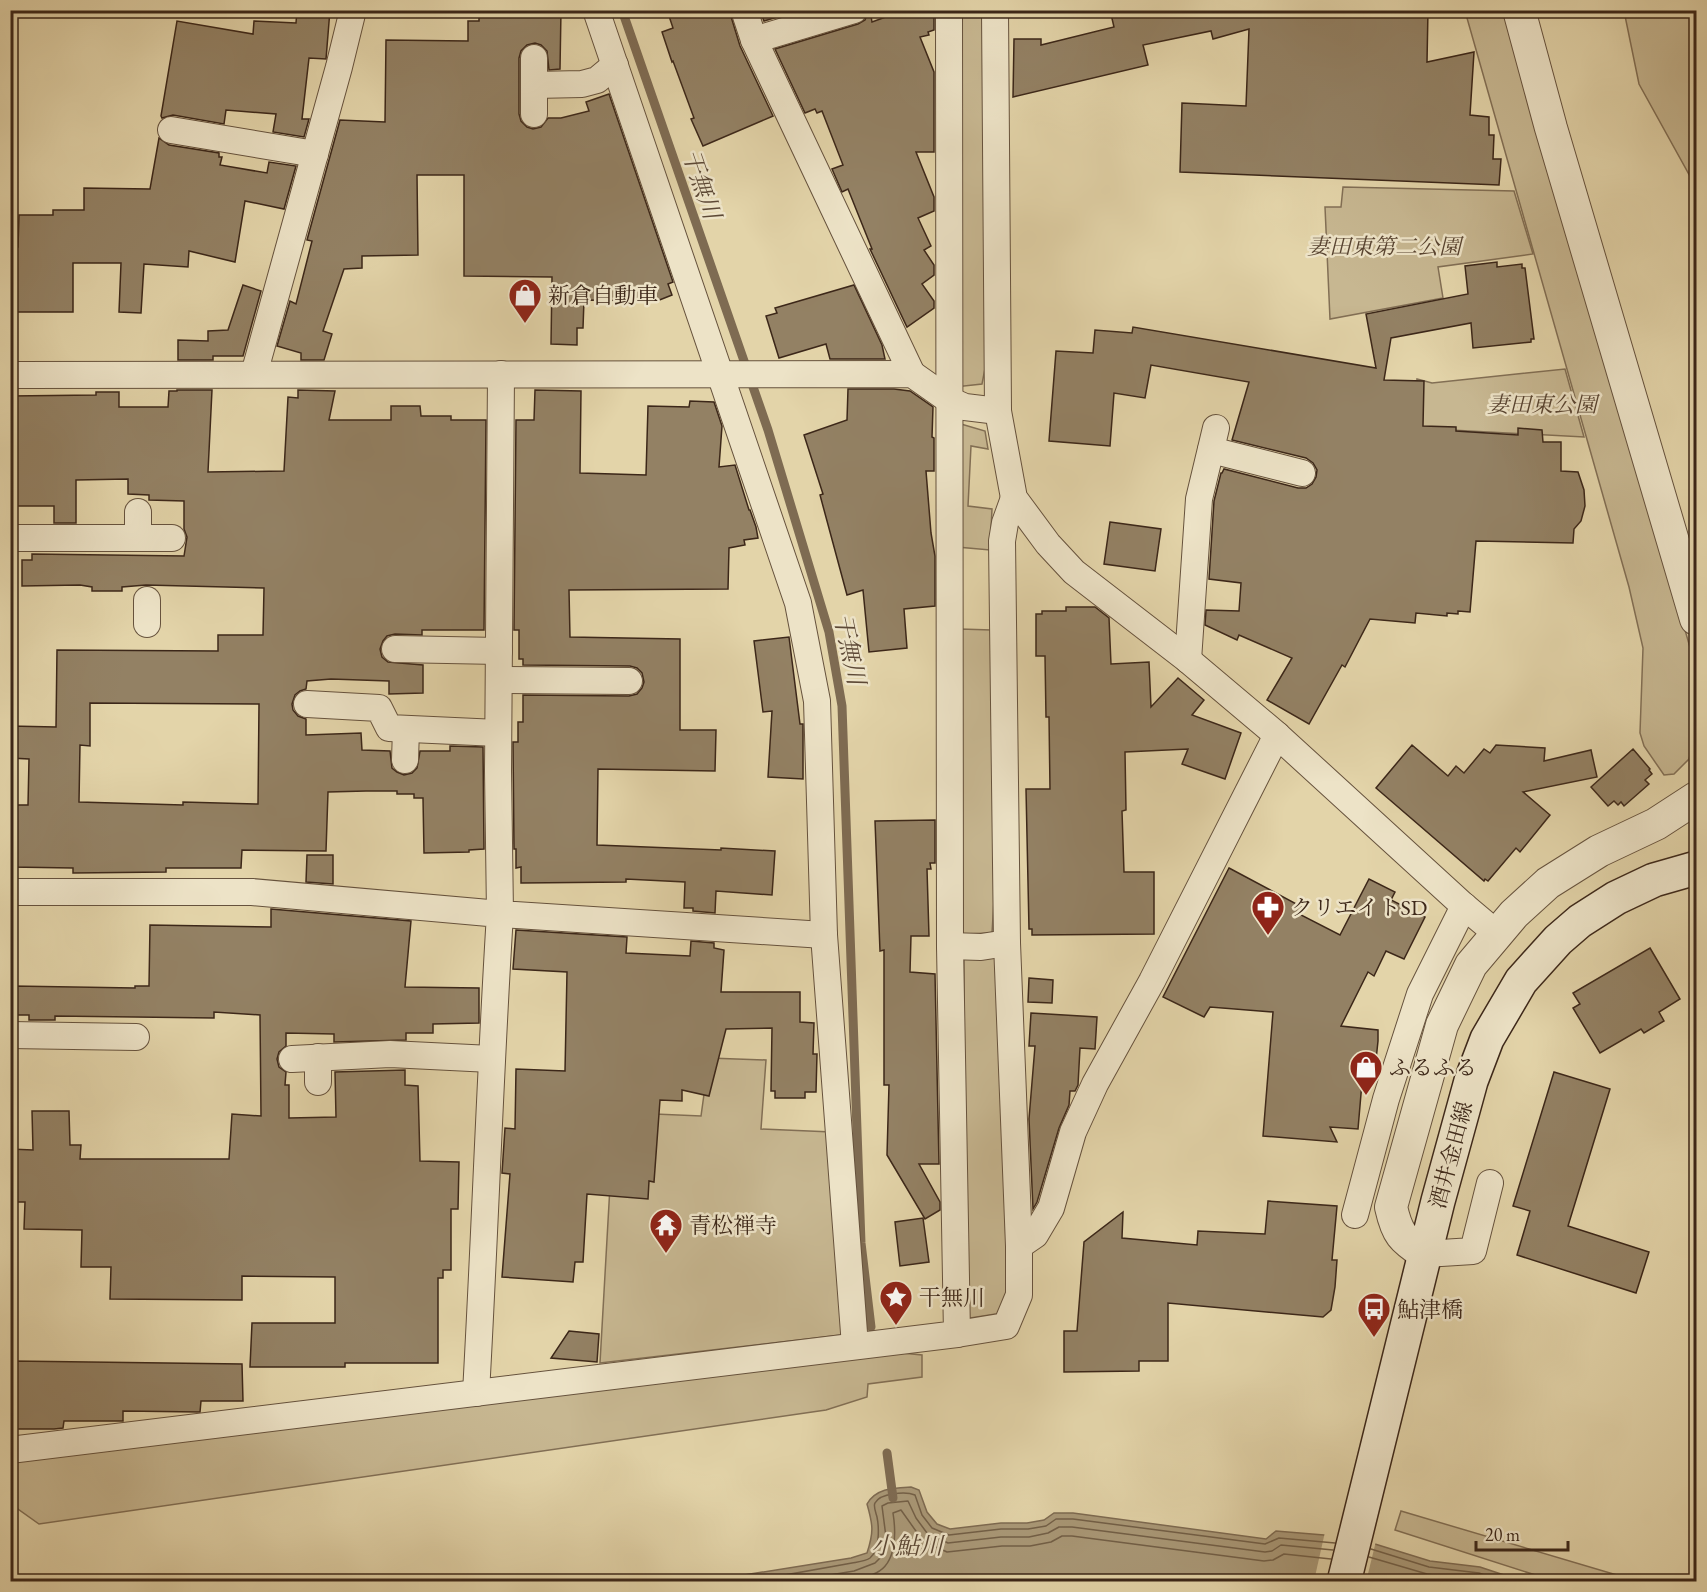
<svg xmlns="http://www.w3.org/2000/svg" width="1707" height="1592" font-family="'EB Garamond','Noto Serif JP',serif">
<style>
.green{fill:#c7b791;stroke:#826f55;stroke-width:1.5}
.water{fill:#aa9978;stroke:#7e6b52;stroke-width:1.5}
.pier{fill:#e3d4a9}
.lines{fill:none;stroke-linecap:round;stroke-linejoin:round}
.shore{stroke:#736048;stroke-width:1.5}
.stream{stroke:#7e6b52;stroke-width:9}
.building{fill:#938164;stroke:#3c2719;stroke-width:1.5;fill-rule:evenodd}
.minor-casing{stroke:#66523d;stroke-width:28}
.tertiary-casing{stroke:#66523d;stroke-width:34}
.secondary-casing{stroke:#3c2719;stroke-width:36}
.minor{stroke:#ede3c7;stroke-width:26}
.tertiary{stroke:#ede3c7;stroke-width:32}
.secondary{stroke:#ede3c7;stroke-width:33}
.labels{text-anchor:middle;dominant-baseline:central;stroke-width:5;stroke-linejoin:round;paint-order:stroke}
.park-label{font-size:22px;font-style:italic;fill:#584431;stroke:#ede3c7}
.poi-label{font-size:22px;fill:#3c2719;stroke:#ede3c7;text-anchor:start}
.street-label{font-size:22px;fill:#3c2719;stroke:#ede3c7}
.water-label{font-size:24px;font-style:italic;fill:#5d4936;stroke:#ede3c7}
</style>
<rect width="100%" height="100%" fill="#e3d4a9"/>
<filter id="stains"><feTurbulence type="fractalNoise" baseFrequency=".00333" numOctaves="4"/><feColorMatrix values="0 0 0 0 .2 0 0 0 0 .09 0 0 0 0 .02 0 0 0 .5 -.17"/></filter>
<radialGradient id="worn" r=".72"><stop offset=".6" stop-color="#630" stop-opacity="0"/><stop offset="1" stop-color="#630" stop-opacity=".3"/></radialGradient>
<!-- green -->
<g class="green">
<polygon points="959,11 986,11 988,353 982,384 955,387"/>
<polygon points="1465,11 1509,11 1693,658 1691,672 1696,687 1696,733 1689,759 1674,774 1664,775 1644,746 1640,733 1643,648 1629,587"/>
<polygon points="1624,11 1696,11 1696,187 1639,84"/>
<polygon points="1343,187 1514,191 1533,254 1438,267 1443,298 1330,319 1325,207 1341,207"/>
<polygon points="1565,369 1584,437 1413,428 1417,379 1432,383"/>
<polygon points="961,424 985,431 988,449 971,446 968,506 992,509 990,550 957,547"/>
<polygon points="960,629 991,630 999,818 992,933 963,934"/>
<polygon points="1000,948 1007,1297 1002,1313 964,1319 964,953"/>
<polygon points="709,1058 766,1060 761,1129 832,1132 850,1334 600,1363 610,1186 655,1114 701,1116"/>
<polygon points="892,1352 922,1355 922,1377 868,1384 867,1397 826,1410 39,1524 11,1504 11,1457"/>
<polygon points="1401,1511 1637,1581 1554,1581 1395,1530"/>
</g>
<!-- water -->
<path class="water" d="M 911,1487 L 919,1490 L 927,1512 L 937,1524 L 950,1529 L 1001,1523 L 1027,1523 L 1044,1520 L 1054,1513 L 1073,1513 L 1266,1539 L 1276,1531 L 1324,1535 L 1375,1544 L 1430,1561 L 1480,1567 L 1522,1581 L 700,1582 L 851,1558 L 867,1553 C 874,1532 873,1525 867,1504 C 876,1488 894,1488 911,1487 Z"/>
<!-- pier -->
<polygon class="pier" points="1325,1532 1376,1541 1366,1582 1314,1581"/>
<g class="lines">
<!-- shore -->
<g class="shore">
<polyline points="1371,1549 1429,1567 1479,1573 1504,1582"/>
<polyline points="1369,1557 1427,1574 1482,1582"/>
<path d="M 746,1582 L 852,1563 C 857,1562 866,1561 870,1558 C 880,1550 879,1527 877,1517 C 876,1513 873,1506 875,1503 C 880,1493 906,1491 915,1495 L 922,1515 L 932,1528 L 949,1535 L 1001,1529 L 1028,1529 L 1046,1526 L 1056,1519 L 1073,1519 L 1265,1544 L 1279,1538 L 1335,1543"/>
<polyline points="788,1582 854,1571 875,1563 880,1558 886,1537 882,1506 888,1503 908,1501 916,1518 927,1533 948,1543 1001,1537 1029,1537 1048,1533 1059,1527 1072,1527 1265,1552 1272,1551 1281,1545 1333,1550"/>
<path d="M 844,1582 C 854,1580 867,1578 876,1573 C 897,1563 896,1532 893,1513 L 901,1510 L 923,1541 L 947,1552 L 1002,1546 L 1030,1546 L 1051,1542 L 1062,1536 L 1072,1536 L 1264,1561 L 1273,1560 L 1284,1554 L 1331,1559"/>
</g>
<!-- stream -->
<g class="stream">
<polyline points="622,10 768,430 829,632 842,706 861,1243 871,1327"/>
<polyline points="887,1453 893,1498"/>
</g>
</g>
<!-- building -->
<g class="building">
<polygon points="297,10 330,10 326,59 309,58 302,119 309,119 304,137 273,132 276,114 226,110 224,124 173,115 162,118 161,116 177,21 253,34 254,21 296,23"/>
<polygon points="479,10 561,10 560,69 549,70 547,51 541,45 535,43 527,45 521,51 519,58 519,114 521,121 527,127 533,129 541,127 548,118 561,118 589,111 586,102 609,94 673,282 668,284 672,295 657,301 584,300 583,328 577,328 577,345 551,344 552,277 464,276 464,175 417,175 418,255 362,256 362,268 344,269 323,331 332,334 324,360 301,360 301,353 277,346 290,301 296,304 312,241 307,240 340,120 385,122 386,40 468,41 468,21 479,21"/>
<polygon points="667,10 729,10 740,46 773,116 703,146 691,119 694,118 673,61 672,62 662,32 673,28"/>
<polygon points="760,10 800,10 764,21"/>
<polygon points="869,10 870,10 872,22 905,10 934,10 934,30 928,32 929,35 920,37 934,72 934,152 916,152 934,197 934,211 918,218 931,246 924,250 934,265 934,275 922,284 934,301 934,308 907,327 870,249 872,249 848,189 842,192 832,169 843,165 822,111 817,113 815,109 805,113 775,49 858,24 865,20"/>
<polygon points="1110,10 1428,10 1427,62 1474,52 1470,115 1489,117 1489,135 1494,135 1493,159 1501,159 1499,185 1180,172 1182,103 1246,106 1249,29 1213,39 1211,31 1143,45 1148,65 1013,97 1014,39 1041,39 1041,45 1114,27"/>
<polygon points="159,138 169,145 219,153 219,157 222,157 220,165 267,173 269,162 296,166 284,209 245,201 235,262 189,251 188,267 144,264 141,313 119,312 121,263 73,263 73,312 10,312 10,247 18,247 19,215 53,215 53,210 84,210 84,188 150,189"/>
<polygon points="1497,262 1497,267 1522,264 1522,268 1525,268 1534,339 1531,339 1531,342 1473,348 1471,323 1391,338 1384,380 1424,381 1423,426 1456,427 1456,431 1518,435 1518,428 1542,430 1543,442 1561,442 1561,471 1578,472 1584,490 1585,506 1581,521 1574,529 1573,543 1476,541 1470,612 1458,611 1458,614 1447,613 1447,616 1416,613 1415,623 1370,619 1345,667 1342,665 1309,724 1267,700 1292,658 1239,635 1237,640 1205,625 1206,610 1239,611 1241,583 1209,579 1214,501 1221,473 1222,473 1224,469 1298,488 1306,488 1312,484 1316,477 1317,470 1313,463 1306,458 1232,440 1249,382 1151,365 1145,398 1114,393 1110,446 1049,441 1056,351 1093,353 1095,330 1132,333 1133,327 1376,368 1366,314 1468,294 1465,266"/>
<polygon points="243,285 261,291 243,356 213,356 213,360 178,360 178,340 208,341 208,331 228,330"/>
<polygon points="854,285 882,345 885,359 830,359 826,344 779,358 766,316 777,313 775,308"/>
<polygon points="848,389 894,389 910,391 933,407 932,437 934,438 934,471 926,471 931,533 935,556 935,606 904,609 907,648 869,652 863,590 847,595 820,495 823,494 804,435 847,420"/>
<path d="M 177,390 L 212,390 L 208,472 L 284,471 L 288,397 L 298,398 L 298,390 L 335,391 L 329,420 L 391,420 L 391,406 L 420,406 L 421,416 L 451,416 L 451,420 L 486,420 L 484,630 L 422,630 L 422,635 L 395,634 L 387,636 L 383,641 L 380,649 L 382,657 L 388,662 L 423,665 L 423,693 L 389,694 L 389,681 L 331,679 L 307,681 L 306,689 L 300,691 L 295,695 L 292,704 L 293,710 L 298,716 L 306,719 L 306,735 L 361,733 L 362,750 L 390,751 L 392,768 L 397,772 L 404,775 L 412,773 L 417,768 L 420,751 L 450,751 L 450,746 L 483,747 L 484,849 L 469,850 L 469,852 L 424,853 L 423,798 L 414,798 L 414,794 L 397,794 L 397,791 L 366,791 L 328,792 L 326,851 L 242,850 L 241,868 L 166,868 L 166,872 L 73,873 L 73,868 L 10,867 L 10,805 L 28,805 L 29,759 L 10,758 L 10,726 L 56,727 L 57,650 L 218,651 L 218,635 L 263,635 L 264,588 L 146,585 L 122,587 L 122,591 L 92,591 L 92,587 L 80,585 L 22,586 L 22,560 L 32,560 L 32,554 L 184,556 L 187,537 L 184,529 L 184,501 L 149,500 L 149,495 L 128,494 L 128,479 L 76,480 L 76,523 L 54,523 L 54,506 L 10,506 L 10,396 L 96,395 L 96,392 L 119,392 L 119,407 L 168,407 L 169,391 L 177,391 ZM 90,703 L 259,704 L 258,804 L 183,802 L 183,805 L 79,802 L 80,745 L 90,746 Z"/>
<polygon points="535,390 581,391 580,473 646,475 648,406 689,407 690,401 714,402 722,426 719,467 735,465 749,510 750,510 756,527 758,538 744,540 745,545 729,548 728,589 569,590 570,637 680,639 680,730 716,730 715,771 598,769 597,845 721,850 721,848 775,851 772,895 716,891 715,913 693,911 693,908 684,908 685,882 626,879 626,882 521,883 521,867 516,868 516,849 514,849 513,742 518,742 518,722 523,722 523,695 629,696 637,694 642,688 644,682 642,673 637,668 630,666 523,665 523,659 519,659 519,630 514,630 516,420 534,420"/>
<polygon points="1110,522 1161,529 1155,571 1104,564"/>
<polygon points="1066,607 1095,607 1109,618 1111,664 1149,662 1151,707 1178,678 1204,700 1192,715 1241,733 1225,779 1182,764 1188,749 1125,752 1126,810 1122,811 1124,872 1154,872 1154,934 1032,935 1032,929 1029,929 1026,789 1050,789 1049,717 1046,717 1045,656 1036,656 1036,614 1042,614 1042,611 1066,611"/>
<polygon points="789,637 800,724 803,724 803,779 768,777 772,711 763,712 754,641"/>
<polygon points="1412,745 1448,776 1456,766 1464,773 1484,749 1490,753 1496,745 1545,748 1544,761 1591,750 1597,777 1523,792 1550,815 1520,852 1516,848 1488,881 1485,879 1484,881 1376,788"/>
<polygon points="1633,749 1650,769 1649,770 1652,774 1645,780 1649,784 1624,806 1621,802 1618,805 1614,801 1608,806 1591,787"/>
<polygon points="935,820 935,863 930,863 931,869 927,869 929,936 911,936 910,972 935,974 939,1164 919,1164 940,1202 940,1210 925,1219 887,1155 889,1085 884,1085 884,950 880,951 875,821"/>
<polygon points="307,855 333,855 333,884 306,882"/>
<polygon points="1229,868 1302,907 1299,914 1340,935 1369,879 1395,892 1391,900 1425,917 1404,959 1386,951 1374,976 1368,972 1341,1026 1378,1030 1378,1041 1376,1060 1364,1059 1358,1129 1330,1127 1337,1142 1263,1136 1273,1012 1210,1007 1204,1017 1163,997"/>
<polygon points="271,909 411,921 405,987 479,988 479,1023 433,1024 433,1033 406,1033 406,1040 334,1042 334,1034 286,1033 286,1046 279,1052 277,1059 279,1067 286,1072 285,1085 289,1085 289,1118 336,1117 335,1072 405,1070 405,1085 418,1086 420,1161 459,1162 458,1209 451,1209 451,1270 443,1270 443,1278 438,1278 438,1363 345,1363 345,1367 250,1367 252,1323 335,1323 335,1277 242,1276 242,1300 110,1299 111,1267 81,1267 82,1230 24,1229 25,1202 16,1202 17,1176 10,1176 10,1149 33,1150 32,1111 69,1111 70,1145 81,1145 80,1159 229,1159 232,1114 261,1116 260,1015 214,1012 214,1018 55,1016 55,1020 29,1020 29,1015 13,1015 13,986 135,988 135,986 149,986 150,925 271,927"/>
<polygon points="516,930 627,937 626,953 690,956 691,941 714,943 714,948 724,950 721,992 800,992 800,1022 814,1023 813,1054 817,1054 816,1092 805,1092 805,1098 775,1098 775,1091 771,1091 772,1028 726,1029 709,1096 682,1090 682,1101 660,1100 654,1182 649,1181 648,1199 587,1194 583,1262 575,1262 573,1282 502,1277 510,1174 502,1173 505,1128 515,1129 516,1069 565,1071 567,972 513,969"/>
<polygon points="1650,948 1680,999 1659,1012 1664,1021 1644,1033 1641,1029 1600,1053 1573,1008 1580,1004 1573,993"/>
<polygon points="1029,978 1053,980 1052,1003 1028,1002"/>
<polygon points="1031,1013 1097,1017 1095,1049 1080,1048 1078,1085 1075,1091 1070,1091 1069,1105 1059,1128 1037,1202 1033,1209 1029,1119 1035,1046 1029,1046"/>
<polygon points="1554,1072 1610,1089 1568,1226 1649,1252 1636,1293 1517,1255 1530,1211 1513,1206"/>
<polygon points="1268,1201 1337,1206 1332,1260 1337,1260 1335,1287 1331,1310 1323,1317 1168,1303 1168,1361 1139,1361 1139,1371 1064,1372 1064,1331 1077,1331 1084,1242 1123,1212 1122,1238 1197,1245 1198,1231 1265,1234"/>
<polygon points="923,1218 929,1262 900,1266 895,1222"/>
<polygon points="569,1331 599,1334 597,1362 551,1358"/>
<polygon points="12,1361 242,1364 243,1401 201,1401 200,1412 123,1411 123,1421 64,1421 63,1428 54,1429 11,1429"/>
</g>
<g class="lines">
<defs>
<g id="minor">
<polyline points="596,10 798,603 817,701 824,935 855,1346"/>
<polyline points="744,10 754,40 912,374"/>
<polyline points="995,10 998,411 1014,498 1048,544 1074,572 1188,660 1277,735 1464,906 1496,933"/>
<polyline points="754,40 854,10"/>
<polyline points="534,58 534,85"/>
<polyline points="534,114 534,85 582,84 597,80 615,65"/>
<polyline points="171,130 315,154"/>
<polyline points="254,374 339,67 353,10"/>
<polyline points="501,374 498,771 500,914 824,935"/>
<polyline points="10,375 912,374 949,400 965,407 998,411"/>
<polyline points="1211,450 1302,473"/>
<polyline points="138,512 138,538"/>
<polyline points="10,538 172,538"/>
<polyline points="147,600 147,624"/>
<polyline points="395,649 499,651"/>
<polyline points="1188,660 1199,499 1216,428"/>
<polyline points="499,680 629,681"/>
<polyline points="307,704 379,708 389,728 498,733"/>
<polyline points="405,760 406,729"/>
<path d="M 10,892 L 252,892 L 500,914 C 490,1073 485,1233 476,1393"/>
<polyline points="950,946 981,947 1007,943"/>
<polyline points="10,1035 136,1037"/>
<polyline points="292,1059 390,1054 491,1059"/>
<polyline points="318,1082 318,1057"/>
<polyline points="1355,1215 1386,1099 1420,994 1464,906"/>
<polyline points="1019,1246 1035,1235 1051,1208 1073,1132 1095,1084 1152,981 1277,735"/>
<polyline points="1425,1254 1473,1251 1490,1183"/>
<polyline points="957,1334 1006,1326 1019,1295 1019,1246 1007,943 1002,541 1005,523 1014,498"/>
<polyline points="10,1450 957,1334 950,946 949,10"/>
</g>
<g id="tertiary">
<polyline points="1519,10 1551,128 1696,619"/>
<path d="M 1425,1254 C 1402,1239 1397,1234 1391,1207 L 1442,1025 L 1471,965 L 1514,914 L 1548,883 L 1599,851 L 1656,824 L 1696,798"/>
</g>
<polyline id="secondary" points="1344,1582 1438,1201 1471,1081 1487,1039 1521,981 1558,940 1580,921 1616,898 1654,880 1696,868"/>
</defs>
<!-- minor casing -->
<use href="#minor" class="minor-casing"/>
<!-- tertiary casing -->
<use href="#tertiary" class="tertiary-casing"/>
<!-- secondary casing -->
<use href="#secondary" class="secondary-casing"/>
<!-- minor -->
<use href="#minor" class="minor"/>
<!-- tertiary -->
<use href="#tertiary" class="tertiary"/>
<!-- secondary -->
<use href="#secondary" class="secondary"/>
</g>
<!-- icons -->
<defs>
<symbol id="shop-pin" viewBox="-11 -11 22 30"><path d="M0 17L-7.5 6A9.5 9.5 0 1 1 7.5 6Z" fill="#8f2418" stroke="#ede3c7"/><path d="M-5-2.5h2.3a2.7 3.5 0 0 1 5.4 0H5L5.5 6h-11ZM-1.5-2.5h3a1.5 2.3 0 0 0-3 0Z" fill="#fff"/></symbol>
<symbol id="pharmacy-pin" viewBox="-11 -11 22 30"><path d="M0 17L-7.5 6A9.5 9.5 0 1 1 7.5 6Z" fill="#8f2418" stroke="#ede3c7"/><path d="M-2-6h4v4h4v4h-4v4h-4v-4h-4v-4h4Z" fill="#fff"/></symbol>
<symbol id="temple-pin" viewBox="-11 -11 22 30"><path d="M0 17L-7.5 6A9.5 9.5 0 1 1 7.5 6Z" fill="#8f2418" stroke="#ede3c7"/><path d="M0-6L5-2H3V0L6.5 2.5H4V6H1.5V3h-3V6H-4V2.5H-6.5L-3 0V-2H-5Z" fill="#fff"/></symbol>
<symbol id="sight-pin" viewBox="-11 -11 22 30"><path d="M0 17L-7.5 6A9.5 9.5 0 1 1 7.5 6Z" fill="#8f2418" stroke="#ede3c7"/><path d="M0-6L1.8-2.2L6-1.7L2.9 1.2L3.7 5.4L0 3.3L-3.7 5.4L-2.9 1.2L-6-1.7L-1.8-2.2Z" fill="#fff"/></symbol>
<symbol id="bus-pin" viewBox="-11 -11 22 30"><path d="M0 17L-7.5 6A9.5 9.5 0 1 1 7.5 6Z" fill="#8f2418" stroke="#ede3c7"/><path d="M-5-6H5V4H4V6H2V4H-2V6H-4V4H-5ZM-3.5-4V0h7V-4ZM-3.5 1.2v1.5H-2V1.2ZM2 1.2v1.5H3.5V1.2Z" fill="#fff"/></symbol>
</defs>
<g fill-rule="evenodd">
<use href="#shop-pin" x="506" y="276" width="38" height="52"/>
<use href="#pharmacy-pin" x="1249" y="888" width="38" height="52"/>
<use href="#shop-pin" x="1347" y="1048" width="38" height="52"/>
<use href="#temple-pin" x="647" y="1206" width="38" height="52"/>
<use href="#sight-pin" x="877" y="1278" width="38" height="52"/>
<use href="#bus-pin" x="1355" y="1290" width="38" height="52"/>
</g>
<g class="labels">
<!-- park labels -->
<g class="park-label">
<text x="1384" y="246">妻田東第二公園</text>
<text x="1542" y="404">妻田東公園</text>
</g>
<!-- poi labels -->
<g class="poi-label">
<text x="548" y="295">新倉自動車</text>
<text x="1291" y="907">クリエイトSD</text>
<text x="1389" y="1067">ふるふる</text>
<text x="689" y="1225">青松禅寺</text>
<text x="919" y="1297">干無川</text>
<text x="1397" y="1309">鮎津橋</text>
</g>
<!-- street labels -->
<g class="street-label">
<text transform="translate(1451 1155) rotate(-75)">酒井金田線</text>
</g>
<!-- water labels -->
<g class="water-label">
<text transform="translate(702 184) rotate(71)">干無川</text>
<text transform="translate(850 649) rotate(78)">干無川</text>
<text x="907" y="1545">小鮎川</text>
</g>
</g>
<!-- margin -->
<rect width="1707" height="1592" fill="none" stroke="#e3d4a9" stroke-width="36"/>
<rect x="12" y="12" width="1683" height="1568" fill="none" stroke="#3c2719" stroke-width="3"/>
<rect x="18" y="18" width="1671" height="1556" fill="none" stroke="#3c2719" stroke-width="1.5"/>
<!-- scale -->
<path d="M1476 1541v9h92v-9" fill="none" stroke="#3c2719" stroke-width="3"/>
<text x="1485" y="1541" font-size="18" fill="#3c2719" stroke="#ede3c7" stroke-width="4.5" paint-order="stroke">20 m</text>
<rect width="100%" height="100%" filter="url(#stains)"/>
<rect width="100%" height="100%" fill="url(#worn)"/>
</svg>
